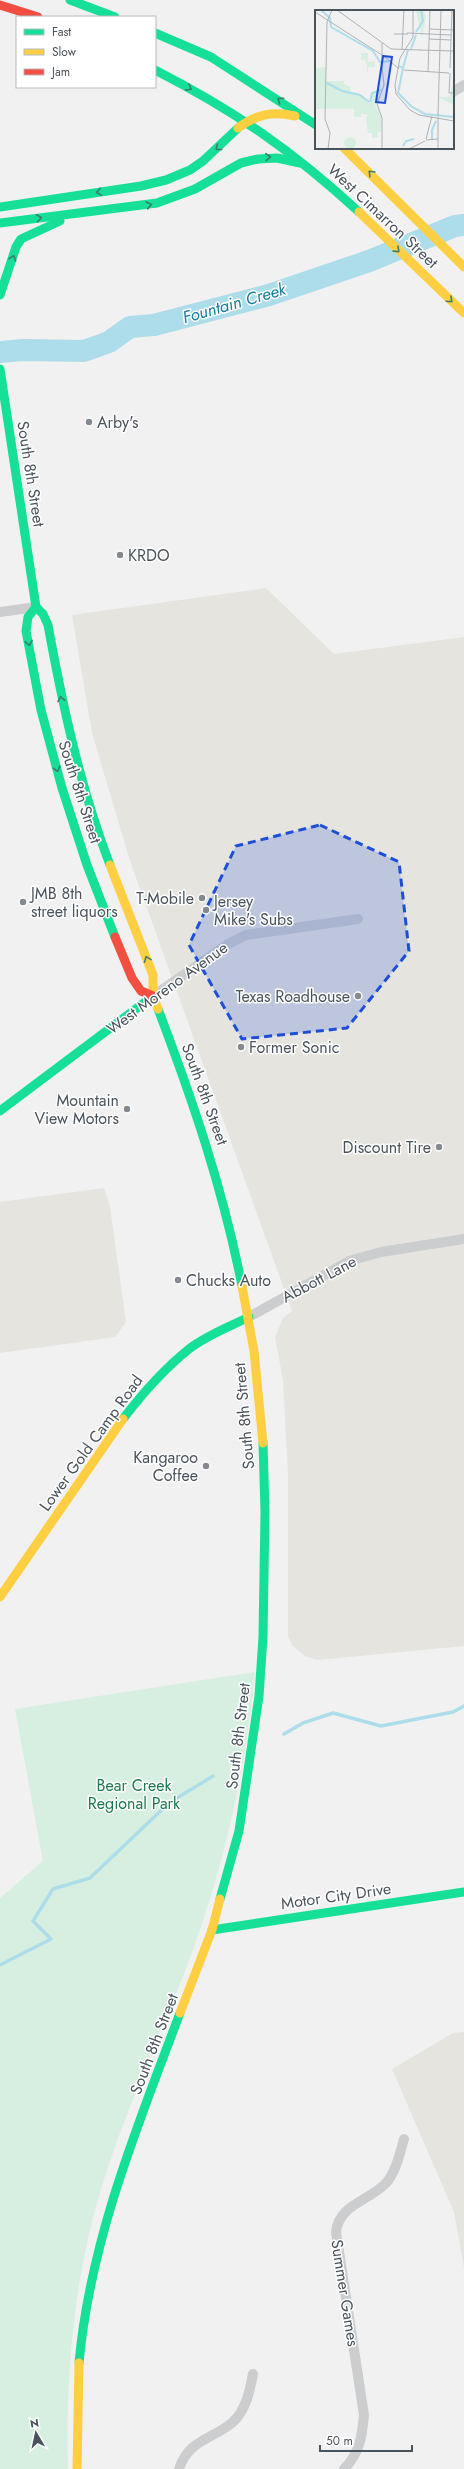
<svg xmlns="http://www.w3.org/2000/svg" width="464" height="2469" font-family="Jost,sans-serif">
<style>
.commercial{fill:#e5e4df}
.green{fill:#d7efe0}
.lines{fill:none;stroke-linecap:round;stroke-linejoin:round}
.stream{stroke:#adddea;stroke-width:3.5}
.river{stroke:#adddea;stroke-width:22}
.street{stroke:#cbcdcf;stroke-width:10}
.fast{stroke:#16e098;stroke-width:9}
.slow{stroke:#ffcf43;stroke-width:9}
.jam{stroke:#f24e42;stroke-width:9}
.oneway{stroke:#3a7d6e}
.marked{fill:#1d4ed8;fill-opacity:0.2;stroke:#1d4ed8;stroke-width:3;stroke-dasharray:8 5;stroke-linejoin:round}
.poi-dot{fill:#848a90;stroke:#fff;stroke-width:1.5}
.labels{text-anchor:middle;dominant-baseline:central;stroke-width:3;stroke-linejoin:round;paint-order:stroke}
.street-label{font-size:16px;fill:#49535c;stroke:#fff}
.poi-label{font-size:16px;fill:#49535c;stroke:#fff;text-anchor:start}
.park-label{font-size:16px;fill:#1c7b4c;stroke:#fff}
.water-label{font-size:17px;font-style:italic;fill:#147e9d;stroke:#fff}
.inset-river{fill:none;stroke:#adddea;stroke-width:2}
.inset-road{fill:none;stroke:#aeb2b5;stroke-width:1}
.view{fill:#1d4ed8;fill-opacity:0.15;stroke:#1d4ed8;stroke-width:2}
.inset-edge{fill:none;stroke:#49535c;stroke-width:2}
</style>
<rect width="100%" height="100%" fill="#f1f1f1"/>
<!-- commercial -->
<g class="commercial">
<polygon points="266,588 334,654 464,637 464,1646 317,1660 305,1656 292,1645 288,1636 288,1475 283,1380 275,1337 283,1318 292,1311 130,861 92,733 72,615"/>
<polygon points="104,1188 110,1207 126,1322 115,1337 0,1353 0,1202"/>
<polygon points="464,2032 464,2268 454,2212 392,2069 453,2033"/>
</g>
<!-- green -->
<path class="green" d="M 255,1672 C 246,1766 226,1858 194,1947 C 162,2036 118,2122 94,2214 C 72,2298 66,2383 68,2469 L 0,2469 L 0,1898 L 43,1861 L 15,1709 Z"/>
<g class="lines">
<!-- stream -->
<g class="stream">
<polyline points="284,1734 303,1723 333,1713 381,1726 453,1712 464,1706"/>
<polyline points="0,1965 51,1939 33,1921 53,1889 90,1878 169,1803 213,1776"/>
</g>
<!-- river -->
<polyline class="river" points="0,352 23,350 84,351 109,342 130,327 154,325 269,295 369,261 455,226 464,225"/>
<!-- street -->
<g class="street">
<polyline points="453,92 464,85"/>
<polyline points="0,612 36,607"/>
<polyline points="153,996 228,944 246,935 358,919"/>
<polyline points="249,1317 349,1261 381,1252 464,1239"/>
<path d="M 179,2469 C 189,2439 212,2440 233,2422 C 246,2410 250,2390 253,2374"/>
<path d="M 344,2469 C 360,2453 362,2436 364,2415 L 336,2232 C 339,2204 370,2201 387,2182 C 396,2171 400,2153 404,2139"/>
</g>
<!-- fast -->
<g class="fast">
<polyline points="70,0 115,17"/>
<polyline points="155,33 211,57 316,125"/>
<path d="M 155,70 C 235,111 293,151 359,212"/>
<polyline points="0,207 141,186 166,180 190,170 203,161 238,128"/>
<polyline points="0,223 157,203 195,189 241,163 258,159 277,158 300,163"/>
<polyline points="0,295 16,247 21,239 60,221"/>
<path d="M 0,369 L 36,607 L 43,614 L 48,625 C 63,707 80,787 110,865"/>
<polyline points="36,607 28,617 26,631 41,710 62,788 87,865 115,937"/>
<path d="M 158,1009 C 193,1101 223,1189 242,1286"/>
<polyline points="0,1111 153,996"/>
<path d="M 123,1419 C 142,1394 164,1369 189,1349 C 207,1335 229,1327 249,1317"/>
<polyline points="220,1899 239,1831 259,1696 263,1637 265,1512 263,1443"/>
<polyline points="212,1930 464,1892"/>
<path d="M 79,2363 C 90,2241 137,2127 180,2013"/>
</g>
<!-- slow -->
<g class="slow">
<path d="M 238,128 C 257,114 272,111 295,116"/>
<polyline points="344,148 464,267"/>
<polyline points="359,212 464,313"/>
<polyline points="110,865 153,975 153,996 158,1009"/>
<polyline points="242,1286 254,1351 263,1443"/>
<polyline points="0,1597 123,1419"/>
<polyline points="180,2013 212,1930 220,1899"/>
<polyline points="77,2469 79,2363"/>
</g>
<!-- jam -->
<g class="jam">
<polyline points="0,5 38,17"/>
<polyline points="115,937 132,978 141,991 153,996"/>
</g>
</g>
<!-- one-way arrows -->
<defs><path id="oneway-chevron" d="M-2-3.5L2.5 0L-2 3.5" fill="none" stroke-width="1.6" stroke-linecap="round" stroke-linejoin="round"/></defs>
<g class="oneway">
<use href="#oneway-chevron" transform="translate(189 88) rotate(28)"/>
<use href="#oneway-chevron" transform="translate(280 100) rotate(-146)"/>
<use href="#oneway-chevron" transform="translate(218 148) rotate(141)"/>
<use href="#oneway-chevron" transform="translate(268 157) rotate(-2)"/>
<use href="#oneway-chevron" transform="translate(371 173) rotate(-134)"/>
<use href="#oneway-chevron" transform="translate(99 192) rotate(172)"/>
<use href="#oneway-chevron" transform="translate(149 205) rotate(-11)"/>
<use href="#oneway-chevron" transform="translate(39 218) rotate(-7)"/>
<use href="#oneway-chevron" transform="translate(397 250) rotate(44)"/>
<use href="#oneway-chevron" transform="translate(13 258) rotate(-71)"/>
<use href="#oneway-chevron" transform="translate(450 300) rotate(43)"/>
<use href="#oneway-chevron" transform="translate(29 643) rotate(81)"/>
<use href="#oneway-chevron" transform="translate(61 699) rotate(-101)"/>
<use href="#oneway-chevron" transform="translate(57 769) rotate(73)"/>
<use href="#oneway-chevron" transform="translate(147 959) rotate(-111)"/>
</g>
<!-- marked area -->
<path class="marked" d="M 320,825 L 399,862 L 409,951 L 347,1028 L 242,1039 L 189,945 L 236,846 Z"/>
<!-- markers -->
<g class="poi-dot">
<circle cx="89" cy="422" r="4"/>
<circle cx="120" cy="555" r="4"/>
<circle cx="202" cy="898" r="4"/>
<circle cx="23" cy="902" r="4"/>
<circle cx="206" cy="910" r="4"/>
<circle cx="358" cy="996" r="4"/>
<circle cx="241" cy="1047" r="4"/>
<circle cx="127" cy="1109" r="4"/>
<circle cx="439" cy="1147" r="4"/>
<circle cx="178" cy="1280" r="4"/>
<circle cx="206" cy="1466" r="4"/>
</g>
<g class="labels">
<!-- street labels -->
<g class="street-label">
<text transform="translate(383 216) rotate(43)">West Cimarron Street</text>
<text transform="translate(31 474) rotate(81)">South 8th Street</text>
<text transform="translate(80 792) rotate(72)">South 8th Street</text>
<text transform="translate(167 988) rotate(-36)">West Moreno Avenue</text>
<text transform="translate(205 1094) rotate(70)">South 8th Street</text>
<text transform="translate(319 1279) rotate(-28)">Abbott Lane</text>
<text transform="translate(244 1416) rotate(-95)">South 8th Street</text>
<text transform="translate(91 1443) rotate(-54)">Lower Gold Camp Road</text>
<text transform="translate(238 1736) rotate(-83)">South 8th Street</text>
<text transform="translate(336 1896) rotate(-8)">Motor City Drive</text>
<text transform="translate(154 2044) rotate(-69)">South 8th Street</text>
<text transform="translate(345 2293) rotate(81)">Summer Games</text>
</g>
<!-- poi labels -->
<g class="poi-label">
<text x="97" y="422">Arby's</text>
<text x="128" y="555">KRDO</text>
<text x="31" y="893">JMB 8th<tspan x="31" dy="18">street liquors</tspan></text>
<text x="194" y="898" text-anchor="end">T-Mobile</text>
<text x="214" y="901">Jersey<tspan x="214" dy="18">Mike's Subs</tspan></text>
<text x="350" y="996" text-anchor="end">Texas Roadhouse</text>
<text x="249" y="1047">Former Sonic</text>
<text x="119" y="1100" text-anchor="end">Mountain<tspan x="119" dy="18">View Motors</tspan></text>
<text x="431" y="1147" text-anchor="end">Discount Tire</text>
<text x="186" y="1280">Chucks Auto</text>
<text x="198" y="1457" text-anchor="end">Kangaroo<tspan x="198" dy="18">Coffee</tspan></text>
</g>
<!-- park labels -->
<g class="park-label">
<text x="134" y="1785">Bear Creek<tspan x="134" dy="18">Regional Park</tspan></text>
</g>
<!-- water labels -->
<g class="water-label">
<text transform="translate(234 303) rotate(-16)">Fountain Creek</text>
</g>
</g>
<!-- overview -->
<g transform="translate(315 10)">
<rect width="139" height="139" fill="#f1f1f1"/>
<path d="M 101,0 L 108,0 L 111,7 L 107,28 ZM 46,43 L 53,43 L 53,52 L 60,51 L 60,57 L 53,57 L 52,67 L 52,55 L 50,50 L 46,50 ZM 11,57 L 11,71 L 29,71 L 29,74 L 35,77 L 36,83 L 45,85 L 54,92 L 58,82 L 68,78 L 60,95 L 66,106 L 66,122 L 63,122 L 63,127 L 57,128 L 57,123 L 53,123 L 51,108 L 53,105 L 50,104 L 46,104 L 46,107 L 39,107 L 39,99 L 0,99 L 0,58 ZM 139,72 L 139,95 L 122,87 L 134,87 ZM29 133a6 6 0 1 1 12 0a6 6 0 1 1-12 0Z" fill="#d7efe0"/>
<path class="inset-river" d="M 6,0 L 15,8 L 16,17 L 58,41 L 65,52 L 76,51M 101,22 L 108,11 L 106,0M 96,39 L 101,25M 83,56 L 88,58 L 83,83 L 97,97 L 110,104 L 139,107M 88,58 L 93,40M 12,73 L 27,81 L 45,85 L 54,92M 55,92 L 57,83 L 66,80M 117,129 L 117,120 L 121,111M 88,136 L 91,131 L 99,129"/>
<path class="inset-road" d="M 22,0 L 76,39 L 106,40M 98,0 L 98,27 L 85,48 L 80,75 L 81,84 L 95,100 L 104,105 L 139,111M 0,2 L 70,47 L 84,59M 114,19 L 139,20M 92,23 L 136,25M 79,24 L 93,24M 114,29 L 136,30M 87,40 L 89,0M 105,40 L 139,41M 135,58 L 137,0M 67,59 L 67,33M 89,60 L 134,63M 113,62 L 115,0M 135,63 L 134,83 L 139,83M 123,106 L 126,0M 123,107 L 123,139M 111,129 L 117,106M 111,130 L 123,129M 13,139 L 15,123 L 10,109 L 12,12 L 17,0M 67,139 L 67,108 L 62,94 L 69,75 L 67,57M 94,139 L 110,131"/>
<path class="view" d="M 68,46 L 77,47 L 70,93 L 61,92 Z"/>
<rect width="139" height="139" class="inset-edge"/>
</g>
<!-- legend -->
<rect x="16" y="16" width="140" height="72" fill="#ffffff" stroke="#b6babe"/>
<rect x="24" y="29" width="20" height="6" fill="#16e098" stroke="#b6babe"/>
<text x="52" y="36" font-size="12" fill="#49535c">Fast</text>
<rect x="24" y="49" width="20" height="6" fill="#ffcf43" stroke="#b6babe"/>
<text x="52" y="56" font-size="12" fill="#49535c">Slow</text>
<rect x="24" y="69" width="20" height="6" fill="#f24e42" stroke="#b6babe"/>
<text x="52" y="76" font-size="12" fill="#49535c">Jam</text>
<!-- north arrow -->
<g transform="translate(36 2433) rotate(351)" stroke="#ffffff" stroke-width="3" paint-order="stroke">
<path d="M0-3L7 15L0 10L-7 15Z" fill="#49535c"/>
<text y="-6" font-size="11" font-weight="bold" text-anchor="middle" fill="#49535c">N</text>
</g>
<!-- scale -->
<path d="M320 2445v6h92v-6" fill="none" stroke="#49535c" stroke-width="2"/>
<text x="326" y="2445" font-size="12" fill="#49535c" stroke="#ffffff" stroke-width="3" paint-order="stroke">50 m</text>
</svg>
